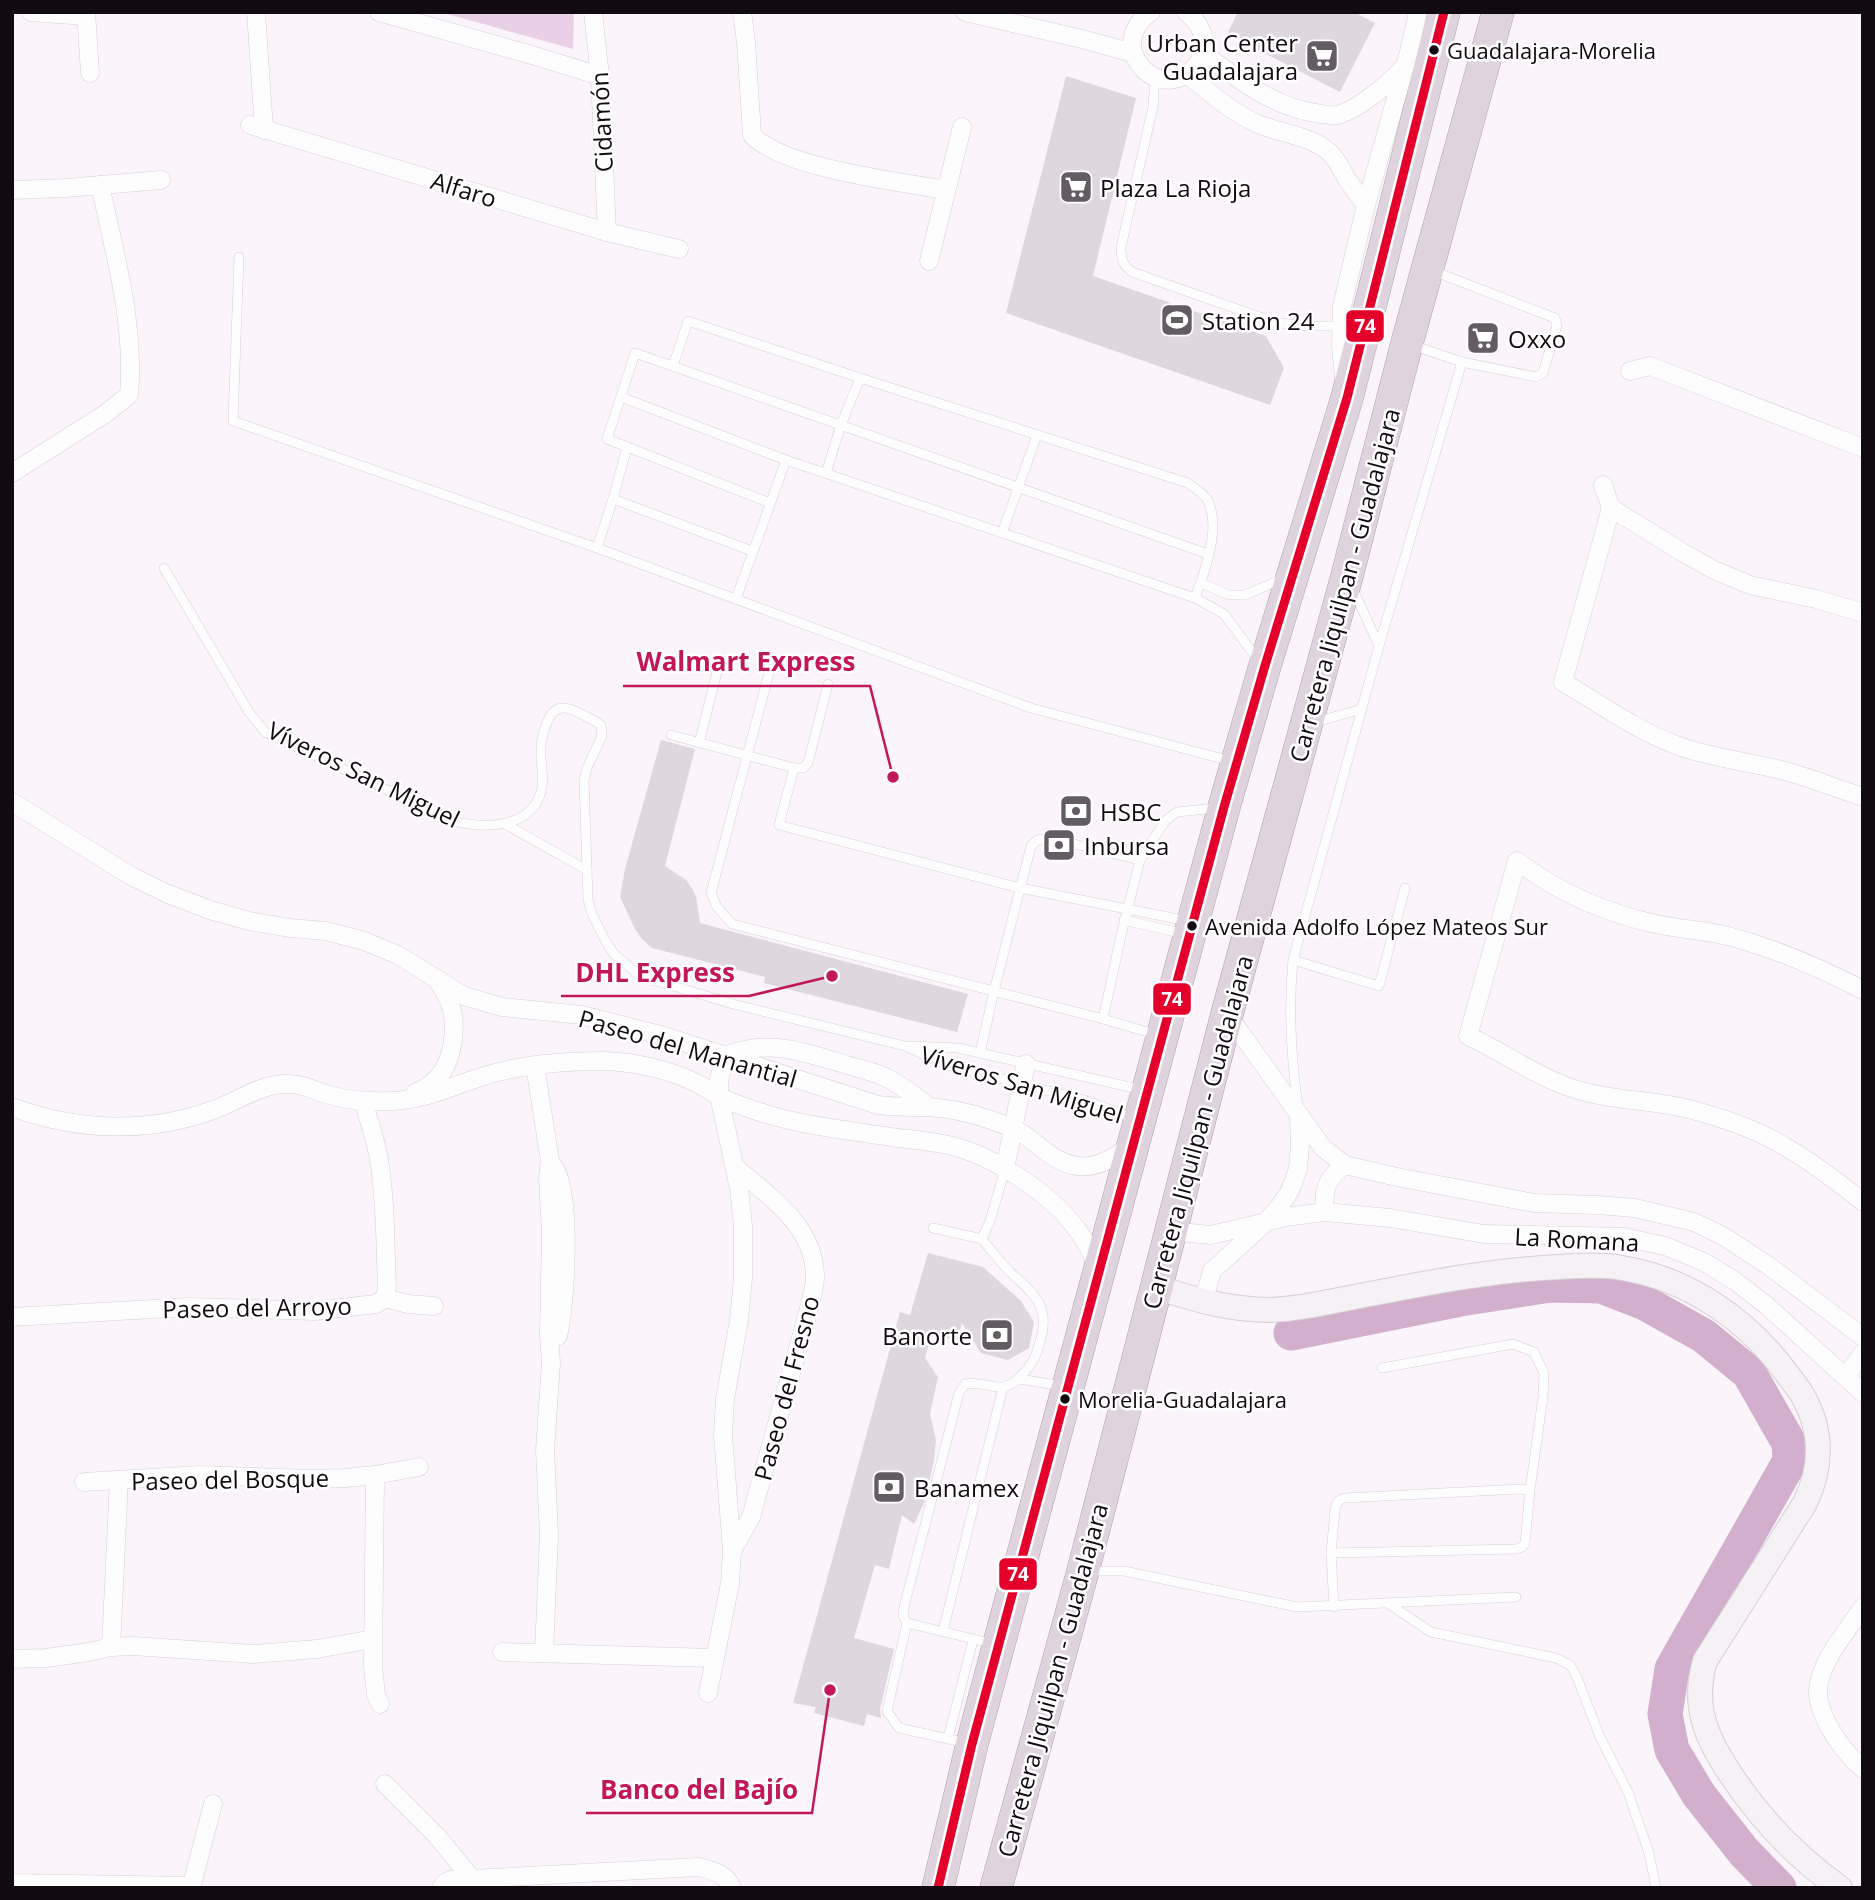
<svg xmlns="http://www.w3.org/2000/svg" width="1875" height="1900" font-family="'Open Sans',sans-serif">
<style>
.green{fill:#ead0e7}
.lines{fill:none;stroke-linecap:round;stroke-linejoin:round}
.river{stroke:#d1afcd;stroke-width:35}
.building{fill:#ded7dd}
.lane-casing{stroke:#d6cfd5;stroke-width:10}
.street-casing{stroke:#d6cfd5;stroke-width:19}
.secondary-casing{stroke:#d6cfd5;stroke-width:26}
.highway-casing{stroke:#aea0ad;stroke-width:33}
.lane{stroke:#fefdfe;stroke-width:9}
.street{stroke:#fefdfe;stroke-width:18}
.secondary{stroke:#f5f1f5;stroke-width:24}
.highway{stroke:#dfd4de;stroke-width:32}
.bus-1-casing{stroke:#fff;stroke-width:14}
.bus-1{stroke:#e4002b;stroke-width:9}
.bus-dot{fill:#110a10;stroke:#fff;stroke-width:2.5}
.labels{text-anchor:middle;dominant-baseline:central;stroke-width:5;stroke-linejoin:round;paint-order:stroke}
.bus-label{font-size:22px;fill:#110a10;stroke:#fff;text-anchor:start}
.poi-label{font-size:24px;fill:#110a10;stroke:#fff;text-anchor:start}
.street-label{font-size:24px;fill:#110a10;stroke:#fff}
.leader{fill:none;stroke:#c2185b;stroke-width:2.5}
.callout-dot{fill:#c2185b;stroke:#fff;stroke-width:2.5}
.callout-label{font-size:26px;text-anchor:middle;font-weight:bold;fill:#c2185b;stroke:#fff;stroke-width:5;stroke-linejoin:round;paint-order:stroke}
.line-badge{stroke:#fff;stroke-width:2.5}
.badge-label{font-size:19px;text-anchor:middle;font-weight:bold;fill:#fff}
</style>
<rect width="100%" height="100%" fill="#fbf4fa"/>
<!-- green -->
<polygon class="green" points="440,12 574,12 573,49"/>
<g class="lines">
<!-- river -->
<polyline class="river" points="1291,1333 1460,1299 1550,1285 1601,1286 1645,1303 1704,1336 1749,1373 1789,1443 1790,1461 1672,1669 1665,1714 1672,1750 1699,1795 1744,1852 1779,1888"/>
</g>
<!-- building -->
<g class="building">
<polygon points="1238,12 1354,12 1375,23 1340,92 1227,34"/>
<polygon points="1066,76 1136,98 1093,276 1266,336 1284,368 1270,405 1006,313"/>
<polygon points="661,740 695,749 665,866 686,880 691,887 696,896 700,923 968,994 957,1032 764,983 765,977 652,948 642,939 635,929 620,897 625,869"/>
<polygon points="928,1253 983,1267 1021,1301 1034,1322 1029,1348 1008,1360 981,1353 962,1323 957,1341 932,1333 925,1358 938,1377 930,1414 936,1440 934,1461 924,1503 914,1524 902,1515 889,1569 875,1565 854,1638 894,1649 880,1709 881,1718 867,1714 864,1726 814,1713 816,1707 793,1703 900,1312 910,1315"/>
</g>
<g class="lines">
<defs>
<g id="lane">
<path d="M 1155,77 L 1153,107 L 1121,247 C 1121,259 1123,265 1132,272 L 1274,322 L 1303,326 L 1342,326"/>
<polyline points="239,257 233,421 597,548 1031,708 1231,761"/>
<polyline points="1433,271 1555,318 1557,325 1543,373 1536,377 1462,362"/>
<path d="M 673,366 L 688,321 L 860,378 L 1188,483 C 1194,488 1205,494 1208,501 C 1221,527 1205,572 1195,598"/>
<polyline points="621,397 786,460 1195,598 1224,614 1258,660"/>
<polyline points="826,473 841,425 860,378"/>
<polyline points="613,499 752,551"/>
<polyline points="770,503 607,439 635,353 1208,554"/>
<polyline points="1002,533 1037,435"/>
<polyline points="597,548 613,499 627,447"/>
<path d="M 164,568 L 249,712 L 265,732 L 453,821 C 485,829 535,829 542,787 C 544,774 540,761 541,749 C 541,738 548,708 562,708 C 571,707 593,720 601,725 L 602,736 L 587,768 L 584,781 L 588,899 L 592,914 L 605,940 L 614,954 L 640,976 L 733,1004 L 905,1046 L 947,1065 L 1084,1100 L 1135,1119"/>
<polyline points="1201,583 1229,595 1245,595 1282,579"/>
<polyline points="1352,587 1379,646"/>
<polyline points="736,599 786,460"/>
<polyline points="770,669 711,893 717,907 732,924 1103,1019 1158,1035"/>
<polyline points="1312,723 1362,709"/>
<polyline points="671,735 794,768 779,825 1020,888 1188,921"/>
<polyline points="699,743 720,660"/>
<polyline points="794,768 803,768 808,763 828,684"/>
<polyline points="505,824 587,870"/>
<polyline points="1124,920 1184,934"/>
<polyline points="1293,960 1379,986 1405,888"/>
<polyline points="1103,1019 1122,931 1140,860 1165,821 1177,812 1216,808"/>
<polyline points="910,1046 958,1048 1143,1090"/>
<polyline points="980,1053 994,991 1031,846 1037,840 1049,838 1140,860"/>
<path d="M 1298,1107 C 1291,1057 1288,1011 1293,960 L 1379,646 L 1462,362 L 1412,345"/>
<polyline points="933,1228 982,1239"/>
<polyline points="1019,1379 1063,1386"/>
<polyline points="1331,1553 1516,1549 1522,1547 1525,1543 1530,1490 1543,1397 1544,1373 1534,1352 1513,1344 1382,1368"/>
<polyline points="1088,1571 1124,1571 1297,1607 1516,1597"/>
<polyline points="1389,1604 1431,1632 1556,1658 1570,1665 1576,1675 1600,1737 1628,1792 1649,1853 1656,1888"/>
<path d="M 1334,1607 L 1331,1553 L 1335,1510 C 1336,1503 1338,1500 1345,1498 L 1519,1489 L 1530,1490"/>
<polyline points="907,1623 994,1644"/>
<polyline points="943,1631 1003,1387"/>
<polyline points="948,1738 973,1640"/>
<path d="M 967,1743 L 899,1728 L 887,1711 L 907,1623 L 903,1616 L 904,1607 L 959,1393 L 965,1384 C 981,1381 989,1388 1002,1387 C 1014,1386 1024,1373 1031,1364 C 1035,1359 1037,1352 1039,1345 C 1052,1307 1035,1295 1010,1272 C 1000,1262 991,1250 982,1239 L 990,1221 L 1005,1169"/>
</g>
<g id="street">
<polyline points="31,12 86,16"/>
<polyline points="86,12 90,73"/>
<polyline points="256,12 264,130"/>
<polyline points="379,12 532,55 600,76"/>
<polyline points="593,12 600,76 607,232"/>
<path d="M 742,12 L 746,42 L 752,135 C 782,168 900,182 946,190"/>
<polyline points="965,12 1082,39 1133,53"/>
<path d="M 1151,12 C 1140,19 1132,31 1132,44 C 1132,53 1137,62 1143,69 C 1177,103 1233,49 1186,12"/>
<path d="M 1203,53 C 1239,80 1274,108 1321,114 C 1326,114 1332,116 1337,115 C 1356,111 1390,83 1403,68"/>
<path d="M 1187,74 C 1209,92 1231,112 1258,124 C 1279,133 1312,136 1329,152 C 1337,159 1341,169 1347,179 C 1353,188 1359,197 1366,205"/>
<polyline points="250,125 607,232 679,249"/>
<polyline points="12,190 66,188 161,180"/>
<polyline points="929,261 962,127"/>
<polyline points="1630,371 1650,366 1863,448"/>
<polyline points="1344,377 1341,347 1342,306 1366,205 1409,52 1418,12"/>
<path d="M 12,473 L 105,414 L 129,395 C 135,324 115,254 100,185"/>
<polyline points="1603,485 1611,508"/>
<path d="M 1863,613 L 1816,599 L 1750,585 L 1714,570 L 1682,552 L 1611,508 L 1563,682 C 1600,704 1636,730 1676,745 C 1710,758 1746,761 1781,770 C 1809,777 1835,788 1863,797"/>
<path d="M 12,802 L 131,876 L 168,894 L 210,910 L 249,921 L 290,928 L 326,931 L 364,941 L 398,955 L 464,996 L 502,1007 L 582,1015 L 664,1036 L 878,1105 C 895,1107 910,1107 927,1107 C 948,1108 971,1113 991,1120 C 1003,1124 1015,1129 1026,1136 C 1042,1148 1056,1163 1077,1166 C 1097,1169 1116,1157 1131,1144"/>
<path d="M 1863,990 C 1822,969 1779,950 1735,938 C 1709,930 1682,930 1656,924 C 1605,913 1558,892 1517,861 L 1468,1036 C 1501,1051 1530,1072 1563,1085 C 1604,1101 1648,1099 1689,1109 C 1719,1117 1758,1130 1784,1146 C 1812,1162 1838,1182 1863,1202"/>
<polyline points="1227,1014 1323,1148 1345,1165 1397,1177 1534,1203 1598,1205 1635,1208 1694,1222 1723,1236 1769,1266 1863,1337"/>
<polyline points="535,1066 550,1161 548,1177 551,1233 549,1334 551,1363 545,1450 549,1535 544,1653"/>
<path d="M 415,1093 C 427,1088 438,1080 444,1069 C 454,1051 457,1022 450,1004 C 447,995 441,987 437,979"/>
<path d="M 12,1107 C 77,1131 147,1134 213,1110 C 236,1102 259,1085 284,1084 C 303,1083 312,1090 329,1095 C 350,1101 372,1102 393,1101 C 423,1100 450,1087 478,1078 C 516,1065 565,1061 605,1061 C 634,1062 671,1070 696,1083 C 703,1086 710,1091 717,1095 C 731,1103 750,1109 766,1114 C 809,1127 854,1131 898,1138 C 918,1140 938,1142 956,1147 C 996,1158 1047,1192 1073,1224 C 1084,1238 1092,1253 1099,1269"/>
<path d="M 554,1167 C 572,1195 566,1302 558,1336"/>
<polyline points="1005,1169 1026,1064"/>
<path d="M 1325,1212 C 1323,1190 1326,1178 1345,1165"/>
<polyline points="1170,1231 1211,1235 1266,1222 1279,1207 1290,1191 1298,1169 1300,1145 1299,1115"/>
<polyline points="385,1298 408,1304 434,1306"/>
<polyline points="1203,1302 1212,1271 1266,1222 1285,1217 1325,1212 1390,1218 1484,1234 1624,1237 1665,1246 1704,1262 1735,1281 1766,1305 1863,1393"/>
<path d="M 12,1317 L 189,1307 L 315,1311 L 376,1304 L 385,1298 L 387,1287 C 385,1245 386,1202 379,1160 C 376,1140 369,1121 363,1101"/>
<polyline points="1845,1377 1863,1353"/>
<polyline points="375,1475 373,1667 376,1695 380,1704"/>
<polyline points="84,1482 199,1475 311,1479 346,1478 375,1475 419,1467"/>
<path d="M 732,1551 L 751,1517 L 809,1309 C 811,1299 815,1287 815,1277 C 815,1226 769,1196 735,1167"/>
<path d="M 1863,1607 C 1847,1631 1816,1666 1818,1695 C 1819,1705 1822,1712 1826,1721 C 1835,1739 1848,1756 1863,1769"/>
<polyline points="111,1647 119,1480"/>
<polyline points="502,1652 715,1658"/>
<polyline points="12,1659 46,1658 89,1652 111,1647 133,1646 253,1654 317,1649 373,1639"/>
<path d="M 708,1693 L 730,1584 L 732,1551 L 723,1435 L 725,1399 L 739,1320 L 743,1278 L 743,1226 L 739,1188 L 719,1096 L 719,1080 L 725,1056 C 769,1038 804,1052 847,1065 C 861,1069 876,1072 889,1079 C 904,1087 916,1097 929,1107"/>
<polyline points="385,1784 437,1836 472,1879"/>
<polyline points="12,1883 191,1886"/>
<polyline points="191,1888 213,1804"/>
<path d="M 441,1888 L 446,1882 L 451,1880 L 699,1867 C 713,1871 726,1873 732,1888"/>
</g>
<path id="secondary" d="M 1156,1287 C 1193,1299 1230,1310 1270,1310 C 1305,1309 1340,1299 1375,1293 C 1437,1281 1495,1270 1559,1267 C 1579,1266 1602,1264 1622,1268 C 1689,1279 1748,1320 1788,1375 C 1793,1382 1799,1389 1803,1396 C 1823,1431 1822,1468 1805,1503 L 1705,1661 C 1699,1682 1698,1704 1705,1725 C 1710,1742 1720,1758 1729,1772 C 1759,1818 1795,1856 1840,1888"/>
<g id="highway">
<polyline points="938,1888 972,1744 1224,807 1264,669 1347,398 1444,12"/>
<polyline points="996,1888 1083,1571 1227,1014 1347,576 1407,343 1498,12"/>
</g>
</defs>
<!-- lane casing -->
<use href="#lane" class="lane-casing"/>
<!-- street casing -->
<use href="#street" class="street-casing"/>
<!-- secondary casing -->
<use href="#secondary" class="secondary-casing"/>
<!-- highway casing -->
<use href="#highway" class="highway-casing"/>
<!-- lane -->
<use href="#lane" class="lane"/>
<!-- street -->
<use href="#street" class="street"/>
<!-- secondary -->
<use href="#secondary" class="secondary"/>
<!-- highway -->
<use href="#highway" class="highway"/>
<defs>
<polyline id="bus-1" points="938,1888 972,1744 1224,807 1264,669 1347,398 1444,12"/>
</defs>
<!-- bus-1 casing -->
<use href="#bus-1" class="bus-1-casing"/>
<!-- bus-1 -->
<use href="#bus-1" class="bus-1"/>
</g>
<!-- icons -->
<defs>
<symbol id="supermarket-square" viewBox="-11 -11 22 22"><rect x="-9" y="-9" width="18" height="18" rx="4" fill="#635c62" stroke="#fff"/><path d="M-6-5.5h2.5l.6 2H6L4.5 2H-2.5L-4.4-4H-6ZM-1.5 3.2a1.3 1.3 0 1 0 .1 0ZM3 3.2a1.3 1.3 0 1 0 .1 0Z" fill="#fff"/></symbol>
<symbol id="stadium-square" viewBox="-11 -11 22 22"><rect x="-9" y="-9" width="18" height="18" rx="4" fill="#635c62" stroke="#fff"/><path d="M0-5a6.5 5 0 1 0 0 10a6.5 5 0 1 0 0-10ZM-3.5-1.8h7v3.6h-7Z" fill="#fff"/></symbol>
<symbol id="bank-square" viewBox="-11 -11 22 22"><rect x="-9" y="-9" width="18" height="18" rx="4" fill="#635c62" stroke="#fff"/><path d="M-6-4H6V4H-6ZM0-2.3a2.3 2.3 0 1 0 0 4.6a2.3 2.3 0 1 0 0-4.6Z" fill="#fff"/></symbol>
</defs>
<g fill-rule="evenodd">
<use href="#supermarket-square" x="1303" y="37" width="38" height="38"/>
<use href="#supermarket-square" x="1057" y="168" width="38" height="38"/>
<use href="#stadium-square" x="1158" y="301" width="38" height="38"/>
<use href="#supermarket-square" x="1464" y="319" width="38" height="38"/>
<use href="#bank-square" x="1057" y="792" width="38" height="38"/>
<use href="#bank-square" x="1040" y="826" width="38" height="38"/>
<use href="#bank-square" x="978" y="1316" width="38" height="38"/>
<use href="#bank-square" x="870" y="1468" width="38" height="38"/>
</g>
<!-- markers -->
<g class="bus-dot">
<circle cx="1434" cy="50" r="6"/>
<circle cx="1192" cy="926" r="6"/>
<circle cx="1065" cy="1399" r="6"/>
</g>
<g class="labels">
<!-- bus labels -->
<g class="bus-label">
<text x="1447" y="50">Guadalajara-Morelia</text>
<text x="1205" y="926">Avenida Adolfo López Mateos Sur</text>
<text x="1078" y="1399">Morelia-Guadalajara</text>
</g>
<!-- poi labels -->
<g class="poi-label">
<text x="1298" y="42" text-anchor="end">Urban Center<tspan x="1298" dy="28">Guadalajara</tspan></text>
<text x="1100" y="187">Plaza La Rioja</text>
<text x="1202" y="320">Station 24</text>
<text x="1508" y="338">Oxxo</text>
<text x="1100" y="811">HSBC</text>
<text x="1084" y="845">Inbursa</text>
<text x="972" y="1335" text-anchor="end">Banorte</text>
<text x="914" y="1487">Banamex</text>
</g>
<!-- street labels -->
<g class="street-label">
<text transform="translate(601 122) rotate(-93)">Cidamón</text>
<text transform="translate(464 189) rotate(17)">Alfaro</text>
<text transform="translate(1344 585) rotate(-75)">Carretera Jiquilpan - Guadalajara</text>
<text transform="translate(364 774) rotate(26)">Víveros San Miguel</text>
<text transform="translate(688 1048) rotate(16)">Paseo del Manantial</text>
<text transform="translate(1022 1084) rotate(17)">Víveros San Miguel</text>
<text transform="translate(1197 1132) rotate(-75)">Carretera Jiquilpan - Guadalajara</text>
<text transform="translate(1577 1239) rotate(3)">La Romana</text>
<text transform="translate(257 1307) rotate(-1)">Paseo del Arroyo</text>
<text transform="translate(786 1388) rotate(-75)">Paseo del Fresno</text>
<text transform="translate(230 1479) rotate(-1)">Paseo del Bosque</text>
<text transform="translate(1052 1680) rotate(-75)">Carretera Jiquilpan - Guadalajara</text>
</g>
</g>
<!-- callouts -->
<path class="leader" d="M893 777L870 686H623M832 976L749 996H561M830 1690L812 1813H586"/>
<g class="callout-dot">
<circle cx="893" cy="777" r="7"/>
<circle cx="832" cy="976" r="7"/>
<circle cx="830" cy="1690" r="7"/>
</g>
<g class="callout-label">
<text x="746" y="671">Walmart Express</text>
<text x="655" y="982">DHL Express</text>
<text x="699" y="1799">Banco del Bajío</text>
</g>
<g class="line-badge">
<rect x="1345" y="309" width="40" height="34" rx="7" fill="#e4002b"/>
<rect x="1152" y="982" width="40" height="34" rx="7" fill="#e4002b"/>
<rect x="998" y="1557" width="40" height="34" rx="7" fill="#e4002b"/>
</g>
<g class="badge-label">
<text x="1365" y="333">74</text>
<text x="1172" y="1006">74</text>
<text x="1018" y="1581">74</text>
</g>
<!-- border -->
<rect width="1875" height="1900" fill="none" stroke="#110a10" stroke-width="28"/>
</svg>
